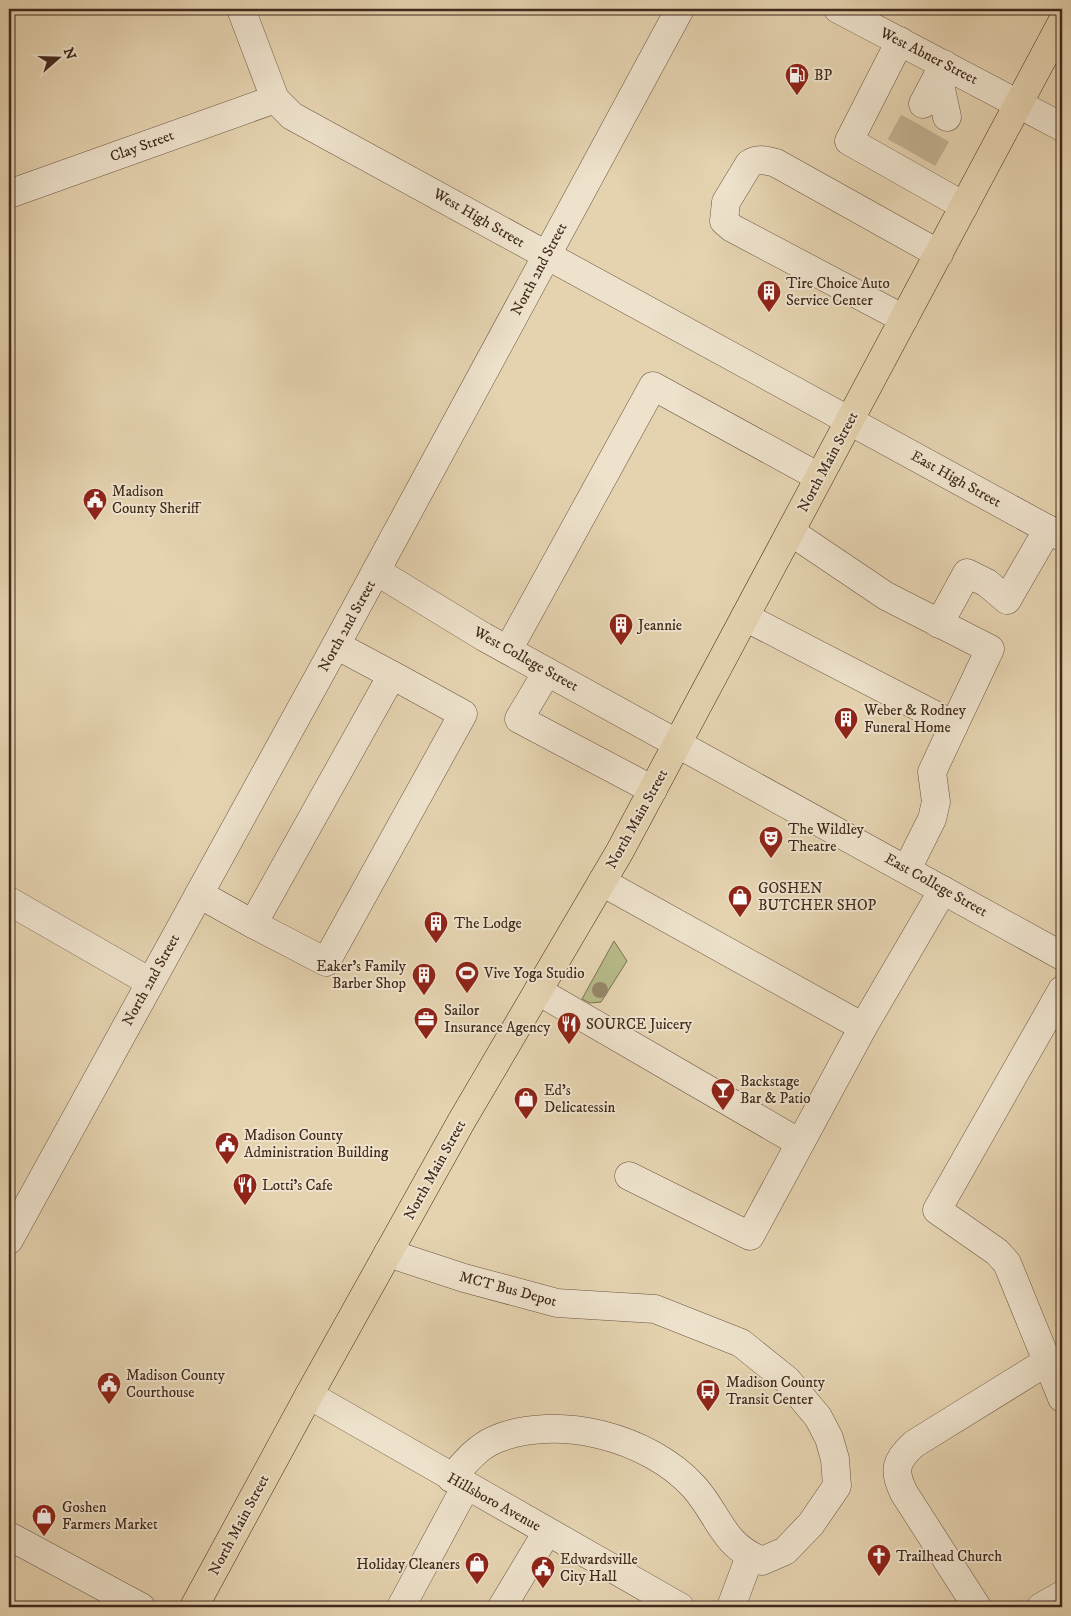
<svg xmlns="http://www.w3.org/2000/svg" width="1071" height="1616" font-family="'IM FELL DW Pica',serif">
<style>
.green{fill:#b7bb89;stroke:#7c7252}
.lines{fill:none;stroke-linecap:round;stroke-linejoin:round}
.minor-tunnel{stroke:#c4b192;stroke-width:28;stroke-dasharray:28 14;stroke-linecap:butt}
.minor-casing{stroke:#6a5441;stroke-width:29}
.major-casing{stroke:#412a1c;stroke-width:29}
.minor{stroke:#eee2cc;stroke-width:28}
.major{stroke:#e5d3b0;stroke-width:28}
.tree{fill:#98866b}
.labels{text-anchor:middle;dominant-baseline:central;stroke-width:4;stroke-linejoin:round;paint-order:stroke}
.street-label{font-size:15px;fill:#412a1c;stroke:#eee2cc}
.poi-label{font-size:15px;fill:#412a1c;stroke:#eee2cc;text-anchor:start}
</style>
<rect width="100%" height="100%" fill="#e5d3b0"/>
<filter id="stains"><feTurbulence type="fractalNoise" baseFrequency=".004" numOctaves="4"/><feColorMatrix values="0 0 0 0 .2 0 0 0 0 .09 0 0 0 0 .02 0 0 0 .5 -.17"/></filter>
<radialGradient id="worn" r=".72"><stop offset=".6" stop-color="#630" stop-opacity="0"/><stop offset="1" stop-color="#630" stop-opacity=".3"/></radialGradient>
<!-- green -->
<polygon class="green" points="614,941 627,961 601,1002 590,1003 582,999"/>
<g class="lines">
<!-- minor-tunnel -->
<g class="minor-tunnel">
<polyline points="900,146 923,104"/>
<polyline points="923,159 947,117"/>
</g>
<defs>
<g id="minor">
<polyline points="241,9 275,99 292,116 1062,537"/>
<polyline points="838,9 1062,127"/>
<polyline points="900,41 849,141 964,206"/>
<polyline points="938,75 947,117"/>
<polyline points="923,104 944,64"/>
<polyline points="9,194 275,99"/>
<path d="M 904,319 L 732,228 L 724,221 L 726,202 L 749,164 C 758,158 766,160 776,163 L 939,254"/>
<polyline points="376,571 484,637 1062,956"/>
<polyline points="745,617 954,725 990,649 886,596 791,532"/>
<polyline points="939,624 967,573 987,583 1007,600 1048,529"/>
<polyline points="336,645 392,675 253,924 326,962 463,714 392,675"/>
<polyline points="508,650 653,386 819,477"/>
<polyline points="547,672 519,719 653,790"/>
<polyline points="907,869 932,819 936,802 932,772 954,725"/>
<polyline points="602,882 863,1027"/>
<polyline points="199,894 253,924"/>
<polyline points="9,901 150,982"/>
<polyline points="1062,990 937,1210 997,1252 1007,1263 1062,1398"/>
<polyline points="538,991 800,1143"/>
<polyline points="629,1176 750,1236 863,1027 943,890"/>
<polyline points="9,1240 336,645 680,9"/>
<path d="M 388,1253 L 464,1278 L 557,1303 L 655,1309 L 741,1343 L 787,1380 L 818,1417 L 829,1438 L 835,1459 L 837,1486 L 811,1524 L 785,1551 L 762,1561 C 721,1544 720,1516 694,1487 C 649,1437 556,1413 494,1440 C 476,1448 464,1464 451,1478"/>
<polyline points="309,1395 680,1607"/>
<polyline points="9,1536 141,1607"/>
<polyline points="401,1607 466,1486"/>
<polyline points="502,1607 547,1532"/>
<polyline points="731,1607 750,1556"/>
<path d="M 977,1607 L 904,1493 C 893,1471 895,1461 914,1444 L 1048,1361"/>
<polyline points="1041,1607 1062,1595"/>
</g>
<polyline id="major" points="194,1607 309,1395 461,1122 620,851 1062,22"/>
</defs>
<!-- minor casing -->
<use href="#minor" class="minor-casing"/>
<!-- major casing -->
<use href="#major" class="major-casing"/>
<!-- minor -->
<use href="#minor" class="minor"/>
<!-- major -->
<use href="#major" class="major"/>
</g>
<!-- trees -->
<circle class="tree" cx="600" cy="990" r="8"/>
<!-- icons -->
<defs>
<symbol id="fuel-pin" viewBox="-11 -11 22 30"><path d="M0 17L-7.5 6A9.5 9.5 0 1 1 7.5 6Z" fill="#8f2418" stroke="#eee2cc"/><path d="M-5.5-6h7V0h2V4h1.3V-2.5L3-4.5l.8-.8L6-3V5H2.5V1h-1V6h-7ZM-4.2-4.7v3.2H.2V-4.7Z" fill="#fff"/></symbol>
<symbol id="building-pin" viewBox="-11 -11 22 30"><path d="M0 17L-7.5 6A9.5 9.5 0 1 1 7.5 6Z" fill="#8f2418" stroke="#eee2cc"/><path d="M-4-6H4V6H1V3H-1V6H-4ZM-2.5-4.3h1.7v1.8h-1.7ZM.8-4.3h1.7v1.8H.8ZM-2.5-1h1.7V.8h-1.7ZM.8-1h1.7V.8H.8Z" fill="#fff"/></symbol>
<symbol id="civic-pin" viewBox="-11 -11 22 30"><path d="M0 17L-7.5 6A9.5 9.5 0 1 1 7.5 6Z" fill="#8f2418" stroke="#eee2cc"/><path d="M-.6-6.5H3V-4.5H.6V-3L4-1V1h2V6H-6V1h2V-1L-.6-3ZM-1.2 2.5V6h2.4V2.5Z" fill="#fff"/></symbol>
<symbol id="theatre-pin" viewBox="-11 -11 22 30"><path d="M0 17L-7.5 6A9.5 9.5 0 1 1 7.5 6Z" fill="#8f2418" stroke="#eee2cc"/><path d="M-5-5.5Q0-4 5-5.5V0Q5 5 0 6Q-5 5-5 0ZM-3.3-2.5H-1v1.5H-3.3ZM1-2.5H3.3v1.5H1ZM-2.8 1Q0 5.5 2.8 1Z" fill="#fff"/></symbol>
<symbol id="shop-pin" viewBox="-11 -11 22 30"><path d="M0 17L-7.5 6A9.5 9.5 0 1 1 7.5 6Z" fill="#8f2418" stroke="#eee2cc"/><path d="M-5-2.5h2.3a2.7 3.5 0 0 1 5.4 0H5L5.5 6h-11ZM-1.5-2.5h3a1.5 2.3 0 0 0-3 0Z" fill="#fff"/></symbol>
<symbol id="stadium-pin" viewBox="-11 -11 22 30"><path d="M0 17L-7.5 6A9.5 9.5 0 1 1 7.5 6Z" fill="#8f2418" stroke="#eee2cc"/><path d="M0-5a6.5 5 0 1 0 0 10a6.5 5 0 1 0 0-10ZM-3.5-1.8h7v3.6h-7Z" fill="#fff"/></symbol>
<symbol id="office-pin" viewBox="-11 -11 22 30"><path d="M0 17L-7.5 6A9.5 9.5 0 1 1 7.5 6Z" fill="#8f2418" stroke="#eee2cc"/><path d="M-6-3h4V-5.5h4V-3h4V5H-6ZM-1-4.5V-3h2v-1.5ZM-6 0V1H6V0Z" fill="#fff"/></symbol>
<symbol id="restaurant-pin" viewBox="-11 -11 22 30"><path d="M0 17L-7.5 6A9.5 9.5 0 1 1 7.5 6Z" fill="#8f2418" stroke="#eee2cc"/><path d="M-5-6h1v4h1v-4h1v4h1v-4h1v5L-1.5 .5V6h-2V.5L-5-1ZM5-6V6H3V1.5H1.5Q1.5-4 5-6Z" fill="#fff"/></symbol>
<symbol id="bar-pin" viewBox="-11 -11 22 30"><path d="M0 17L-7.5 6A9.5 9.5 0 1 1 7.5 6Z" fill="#8f2418" stroke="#eee2cc"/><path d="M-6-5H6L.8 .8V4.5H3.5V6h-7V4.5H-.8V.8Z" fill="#fff"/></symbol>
<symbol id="bus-pin" viewBox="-11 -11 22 30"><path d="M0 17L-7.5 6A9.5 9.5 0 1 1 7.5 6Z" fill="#8f2418" stroke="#eee2cc"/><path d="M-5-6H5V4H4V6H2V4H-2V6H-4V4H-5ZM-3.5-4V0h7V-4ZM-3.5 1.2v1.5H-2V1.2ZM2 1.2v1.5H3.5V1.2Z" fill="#fff"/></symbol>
<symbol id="church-pin" viewBox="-11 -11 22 30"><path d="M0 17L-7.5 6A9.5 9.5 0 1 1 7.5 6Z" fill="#8f2418" stroke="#eee2cc"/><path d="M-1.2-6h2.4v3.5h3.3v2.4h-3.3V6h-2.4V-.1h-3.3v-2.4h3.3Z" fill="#fff"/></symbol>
</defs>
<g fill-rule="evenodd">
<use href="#fuel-pin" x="783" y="61" width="28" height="38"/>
<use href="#building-pin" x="755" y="278" width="28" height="38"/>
<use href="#civic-pin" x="81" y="486" width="28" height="38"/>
<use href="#building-pin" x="607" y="611" width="28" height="38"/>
<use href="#building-pin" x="832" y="705" width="28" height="38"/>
<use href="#theatre-pin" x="757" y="824" width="28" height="38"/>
<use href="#shop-pin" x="726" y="883" width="28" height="38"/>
<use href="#building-pin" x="422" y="909" width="28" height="38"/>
<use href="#stadium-pin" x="453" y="959" width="28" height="38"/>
<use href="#building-pin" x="410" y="961" width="28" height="38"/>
<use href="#office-pin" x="412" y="1005" width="28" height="38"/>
<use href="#restaurant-pin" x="555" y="1010" width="28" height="38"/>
<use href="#bar-pin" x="709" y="1076" width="28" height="38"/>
<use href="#shop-pin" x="512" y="1085" width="28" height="38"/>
<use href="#civic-pin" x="213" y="1130" width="28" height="38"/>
<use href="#restaurant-pin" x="231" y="1171" width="28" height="38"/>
<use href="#civic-pin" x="95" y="1370" width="28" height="38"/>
<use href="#bus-pin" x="694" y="1377" width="28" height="38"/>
<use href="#shop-pin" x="30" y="1502" width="28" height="38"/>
<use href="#church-pin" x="865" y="1542" width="28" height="38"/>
<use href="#shop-pin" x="463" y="1550" width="28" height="38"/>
<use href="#civic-pin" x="529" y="1554" width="28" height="38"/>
</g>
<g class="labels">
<!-- street labels -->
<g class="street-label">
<text transform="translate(929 56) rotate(27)">West Abner Street</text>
<text transform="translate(142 146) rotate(-20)">Clay Street</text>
<text transform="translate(479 218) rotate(30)">West High Street</text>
<text transform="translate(539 269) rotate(-62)">North 2nd Street</text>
<text transform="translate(828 462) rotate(-62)">North Main Street</text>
<text transform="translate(956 479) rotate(29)">East High Street</text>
<text transform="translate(347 626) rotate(-61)">North 2nd Street</text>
<text transform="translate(526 659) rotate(29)">West College Street</text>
<text transform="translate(637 819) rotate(-61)">North Main Street</text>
<text transform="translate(936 885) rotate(29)">East College Street</text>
<text transform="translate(151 980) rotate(-61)">North 2nd Street</text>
<text transform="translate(435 1170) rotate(-61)">North Main Street</text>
<text transform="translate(508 1289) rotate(15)">MCT Bus Depot</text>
<text transform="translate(494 1502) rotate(29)">Hillsboro Avenue</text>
<text transform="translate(239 1525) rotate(-62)">North Main Street</text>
</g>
<!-- poi labels -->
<g class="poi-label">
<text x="814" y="75">BP</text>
<text x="786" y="283">Tire Choice Auto<tspan x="786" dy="17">Service Center</tspan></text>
<text x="112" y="491">Madison<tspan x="112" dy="17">County Sheriff</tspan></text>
<text x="638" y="625">Jeannie</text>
<text x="864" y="710">Weber &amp; Rodney<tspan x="864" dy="17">Funeral Home</tspan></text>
<text x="788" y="829">The Wildley<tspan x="788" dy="17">Theatre</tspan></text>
<text x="758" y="888">GOSHEN<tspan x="758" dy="17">BUTCHER SHOP</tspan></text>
<text x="454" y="923">The Lodge</text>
<text x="406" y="966" text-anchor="end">Eaker's Family<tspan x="406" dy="17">Barber Shop</tspan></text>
<text x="484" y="973">Vive Yoga Studio</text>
<text x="444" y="1010">Sailor<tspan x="444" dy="17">Insurance Agency</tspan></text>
<text x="586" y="1024">SOURCE Juicery</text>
<text x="740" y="1081">Backstage<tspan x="740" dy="17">Bar &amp; Patio</tspan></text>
<text x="544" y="1090">Ed's<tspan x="544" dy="17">Delicatessin</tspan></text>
<text x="244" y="1135">Madison County<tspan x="244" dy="17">Administration Building</tspan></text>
<text x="262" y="1185">Lotti's Cafe</text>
<text x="126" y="1375">Madison County<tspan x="126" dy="17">Courthouse</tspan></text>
<text x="726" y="1382">Madison County<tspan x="726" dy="17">Transit Center</tspan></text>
<text x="62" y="1507">Goshen<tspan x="62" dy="17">Farmers Market</tspan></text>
<text x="896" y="1556">Trailhead Church</text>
<text x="560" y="1559">Edwardsville<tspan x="560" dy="17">City Hall</tspan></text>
<text x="460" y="1564" text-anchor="end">Holiday Cleaners</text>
</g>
</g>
<!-- margin -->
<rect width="1071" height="1616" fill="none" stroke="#e5d3b0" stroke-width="30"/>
<rect x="10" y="10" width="1051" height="1596" fill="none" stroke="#412a1c" stroke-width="2.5"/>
<rect x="15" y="15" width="1041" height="1586" fill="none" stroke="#412a1c"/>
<!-- north arrow -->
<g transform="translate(58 58) rotate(70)" stroke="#eee2cc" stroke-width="4" paint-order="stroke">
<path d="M0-4L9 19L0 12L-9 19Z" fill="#412a1c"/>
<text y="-8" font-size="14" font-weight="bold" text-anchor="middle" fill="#412a1c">N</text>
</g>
<rect width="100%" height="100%" filter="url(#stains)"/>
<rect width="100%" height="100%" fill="url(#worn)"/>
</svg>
